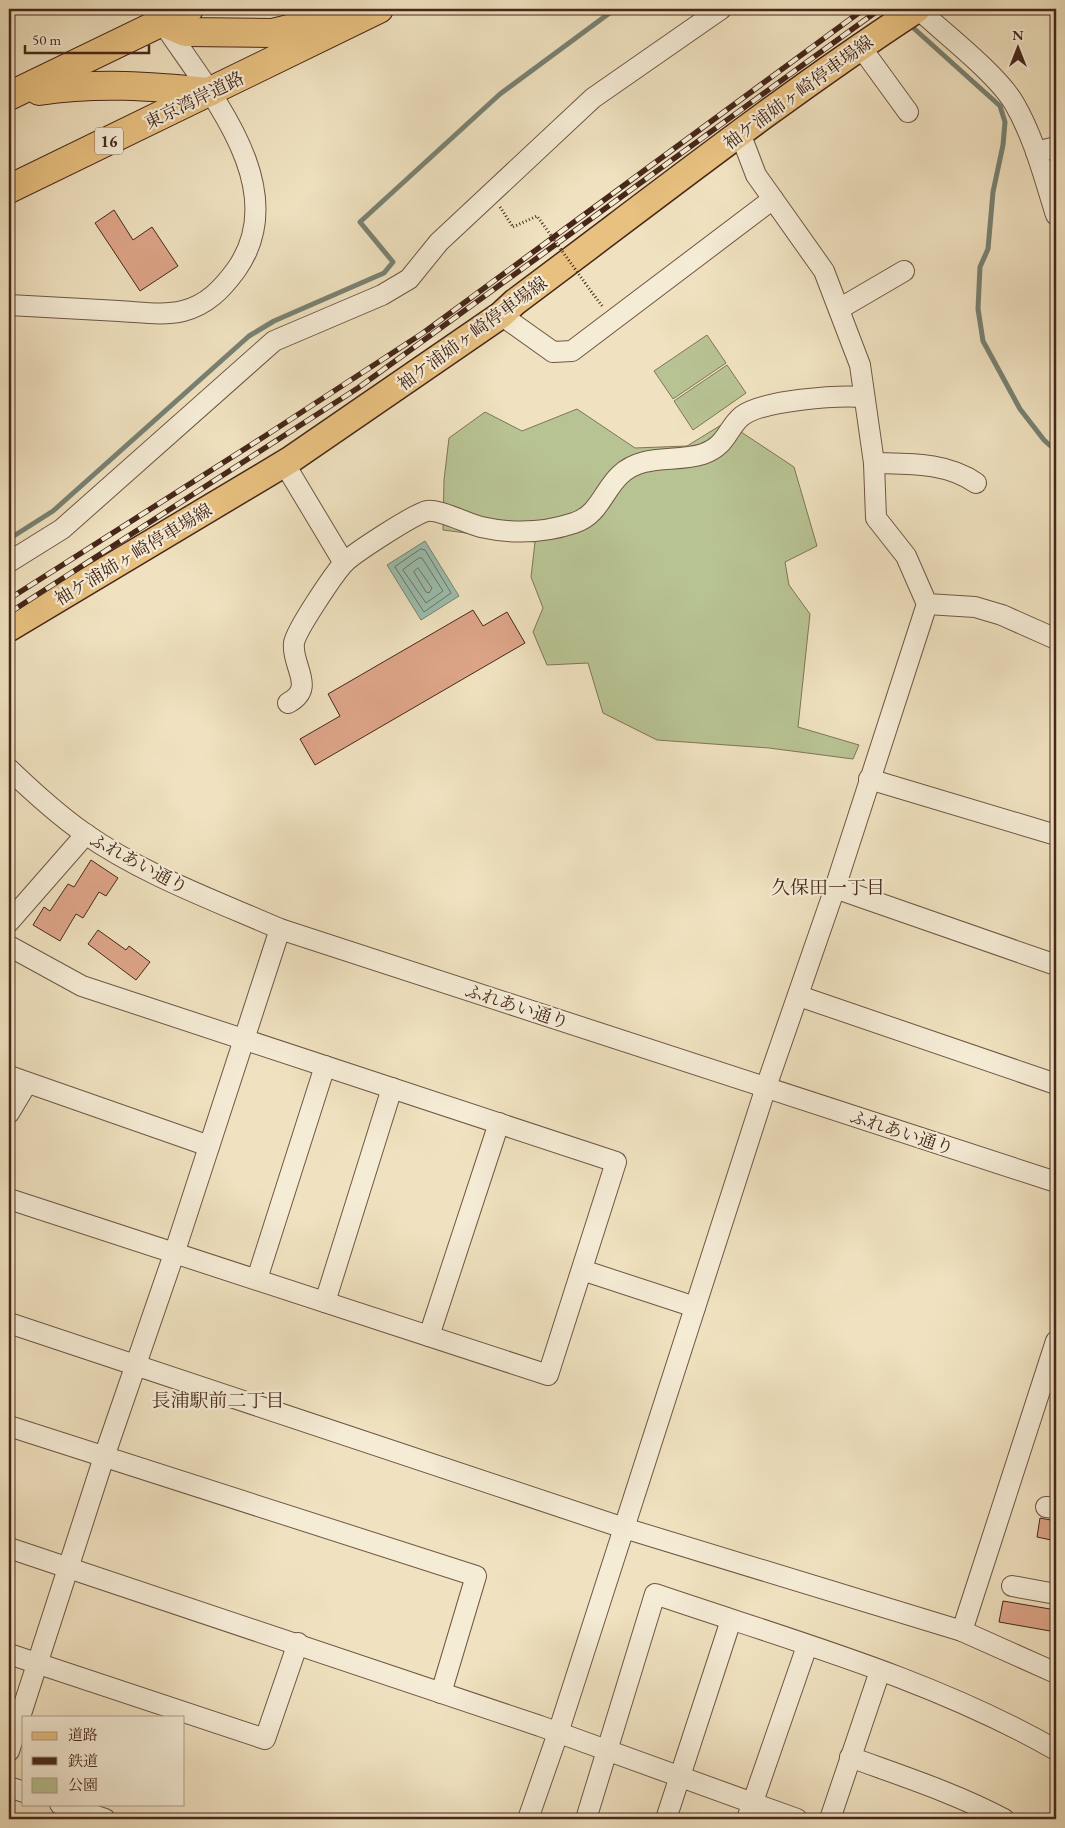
<svg xmlns="http://www.w3.org/2000/svg" width="1065" height="1828" font-family="'EB Garamond','Noto Serif JP',serif">
<style>
.green{fill:#b8c393;stroke:#7f7556}
.water{fill:#9abeaf;stroke:#788273}
.lines{fill:none;stroke-linecap:round;stroke-linejoin:round}
.shore{stroke:#707264;stroke-width:1}
.stream{stroke:#788273;stroke-width:5}
.building{fill:#dea589;stroke:#46271a}
.minor-casing{stroke:#705644;stroke-width:22}
.major-casing{stroke:#46271a;stroke-width:29}
.highway-casing{stroke:#46271a;stroke-width:30}
.path{stroke:#46271a;stroke-width:3;stroke-dasharray:1 2.5;stroke-linecap:butt}
.minor{stroke:#f5ecd6;stroke-width:20}
.major{stroke:#e8c180;stroke-width:26}
.highway{stroke:#e8c180;stroke-width:28}
.rail-casing{stroke:#46271a;stroke-width:5.5}
.rail{stroke:#f5ecd6;stroke-width:4;stroke-dasharray:11;stroke-linecap:butt}
.path-bridge{stroke:#46271a;stroke-width:3;stroke-dasharray:1 2.5;stroke-linecap:butt}
.labels{text-anchor:middle;dominant-baseline:central;stroke-width:4.5;stroke-linejoin:round;paint-order:stroke}
.shield{fill:#f5ecd6;stroke:#7a6252;stroke-width:1}
.shield-label{font-size:16px;font-weight:bold;fill:#46271a}
.street-label{font-size:18px;fill:#46271a;stroke:#f5ecd6}
.neighbourhood-label{font-size:19px;fill:#46271a;stroke:#f5ecd6}
</style>
<rect width="100%" height="100%" fill="#f0e2c0"/>
<filter id="stains"><feTurbulence type="fractalNoise" baseFrequency=".004" numOctaves="4"/><feColorMatrix values="0 0 0 0 .2 0 0 0 0 .09 0 0 0 0 .02 0 0 0 .5 -.17"/></filter>
<radialGradient id="worn" r=".72"><stop offset=".6" stop-color="#630" stop-opacity="0"/><stop offset="1" stop-color="#630" stop-opacity=".3"/></radialGradient>
<!-- green -->
<g class="green">
<polygon points="707,335 726,363 673,399 654,371"/>
<polygon points="727,365 746,393 693,430 674,401"/>
<polygon points="577,409 635,448 687,446 726,422 794,467 817,546 785,562 789,585 810,614 798,727 859,745 853,759 769,748 657,740 603,713 588,663 547,665 533,632 543,608 531,577 535,542 443,530 444,480 449,438 485,412 522,431"/>
</g>
<!-- water -->
<polygon class="water" points="425,541 459,596 421,620 387,565"/>
<g class="lines">
<!-- shore -->
<g class="shore">
<polygon points="421,549 425,550 451,593 424,612 395,567"/>
<polygon points="419,558 422,558 443,591 426,603 403,570"/>
<polygon points="418,568 432,588 429,593 426,592 414,572"/>
</g>
<!-- stream -->
<g class="stream">
<polyline points="909,24 1000,106 1005,122 1003,145 993,192 988,249 980,267 978,309 983,341 1020,409 1044,440 1056,451"/>
<polyline points="9,539 53,511 249,336 274,321 384,273 393,262 360,222 500,94 615,9"/>
</g>
</g>
<!-- building -->
<g class="building">
<polygon points="114,210 133,240 152,227 178,266 140,291 95,223"/>
<polygon points="473,610 483,626 507,612 525,643 315,765 300,739 340,716 328,694"/>
<polygon points="91,860 118,878 106,896 99,892 83,918 76,914 60,941 33,925 44,907 50,911 68,884 74,887"/>
<polygon points="98,930 126,950 129,946 150,962 136,980 88,944"/>
<polygon points="1040,1518 1056,1521 1056,1541 1037,1537"/>
<polygon points="1003,1601 1056,1610 1056,1632 999,1622"/>
</g>
<g class="lines">
<defs>
<g id="minor">
<path d="M 918,9 C 944,33 997,74 1014,103 C 1034,137 1044,177 1056,215"/>
<polyline points="860,46 908,112"/>
<polyline points="740,133 756,175 824,271 860,365 874,463 876,518 906,556 927,604 975,607 1002,615 1056,639"/>
<polyline points="1036,152 1056,147"/>
<path d="M 9,305 C 45,307 82,309 119,311 C 140,312 163,316 183,311 C 207,305 222,289 236,270 C 298,183 197,80 154,9"/>
<polyline points="839,309 904,271"/>
<polyline points="501,315 553,352 572,351 773,199"/>
<polyline points="284,463 344,563"/>
<path d="M 874,463 C 909,464 946,462 976,483"/>
<polyline points="9,562 62,529 274,341 382,295 409,279 439,242 593,98 721,9"/>
<path d="M 288,703 C 317,688 291,666 294,643 C 296,630 334,574 344,563 C 354,553 414,514 427,511 C 439,509 468,524 481,527 C 512,534 544,533 574,523 C 599,515 603,491 620,475 C 643,453 675,463 703,454 C 727,446 727,428 742,416 C 763,400 838,395 864,397"/>
<path d="M 9,769 C 33,792 57,814 84,833 C 142,874 216,901 280,929 L 1056,1182"/>
<polyline points="869,779 1056,835"/>
<polyline points="835,888 1056,965"/>
<polyline points="9,922 86,834"/>
<polyline points="9,946 82,986 616,1162 548,1375 9,1199"/>
<polyline points="799,996 1056,1084"/>
<polyline points="9,1076 209,1146"/>
<polyline points="9,1113 27,1083"/>
<polyline points="582,1270 695,1307"/>
<polyline points="257,1279 325,1066"/>
<polyline points="325,1302 392,1088"/>
<polyline points="9,1323 624,1528 962,1631 1056,1673"/>
<polyline points="429,1336 499,1123"/>
<polyline points="9,1426 476,1576 441,1693"/>
<polyline points="1046,1507 1056,1508"/>
<polyline points="9,1548 540,1726 797,1819"/>
<polyline points="1012,1586 1056,1594"/>
<polyline points="962,1631 1056,1341"/>
<polyline points="9,1654 265,1739 298,1643"/>
<polyline points="9,1751 104,1457 174,1254 280,929"/>
<path d="M 850,1757 C 902,1776 955,1793 1004,1819"/>
<polyline points="9,1787 24,1792"/>
<polyline points="60,1804 105,1819"/>
<polyline points="528,1819 558,1733 766,1087 835,888 927,604"/>
<path d="M 586,1819 L 655,1594 C 790,1640 932,1679 1056,1750"/>
<polyline points="666,1819 731,1620"/>
<polyline points="747,1819 807,1646"/>
<polyline points="830,1819 880,1671"/>
</g>
<path id="major" d="M 9,628 L 290,460 L 501,315 L 515,302 C 648,203 778,100 917,9"/>
<g id="highway">
<polyline points="162,22 185,32 272,33 329,19"/>
<path d="M 39,91 C 98,82 151,86 210,92"/>
<polyline points="9,96 189,9"/>
<polyline points="9,189 379,9"/>
</g>
</defs>
<!-- minor casing -->
<use href="#minor" class="minor-casing"/>
<!-- major casing -->
<use href="#major" class="major-casing"/>
<!-- highway casing -->
<use href="#highway" class="highway-casing"/>
<!-- path -->
<g class="path">
<polyline points="500,207 513,227"/>
<polyline points="593,294 603,307"/>
</g>
<!-- minor -->
<use href="#minor" class="minor"/>
<!-- major -->
<use href="#major" class="major"/>
<!-- highway -->
<use href="#highway" class="highway"/>
<defs>
<g id="rail">
<polyline points="9,599 265,436 423,333 864,9"/>
<polyline points="9,613 358,388 880,9"/>
</g>
</defs>
<!-- rail casing -->
<use href="#rail" class="rail-casing"/>
<!-- rail -->
<use href="#rail" class="rail"/>
<!-- path-bridge -->
<polyline class="path-bridge" points="513,227 537,216 593,294"/>
</g>
<g class="labels">
<!-- shield labels -->
<rect class="shield" x="95" y="127.5" width="28" height="27" rx="4"/>
<g class="shield-label">
<text x="109" y="141">16</text>
</g>
<!-- street labels -->
<g class="street-label">
<text transform="translate(798 92) rotate(-36)">袖ケ浦姉ヶ崎停車場線</text>
<text transform="translate(194 100) rotate(-26)">東京湾岸道路</text>
<text transform="translate(472 333) rotate(-36)">袖ケ浦姉ヶ崎停車場線</text>
<text transform="translate(133 554) rotate(-31)">袖ケ浦姉ヶ崎停車場線</text>
<text transform="translate(139 863) rotate(28)">ふれあい通り</text>
<text transform="translate(517 1006) rotate(18)">ふれあい通り</text>
<text transform="translate(902 1132) rotate(18)">ふれあい通り</text>
</g>
<!-- neighbourhood labels -->
<g class="neighbourhood-label">
<text x="828" y="887">久保田一丁目</text>
<text x="218" y="1400">長浦駅前二丁目</text>
</g>
</g>
<!-- margin -->
<rect width="1065" height="1828" fill="none" stroke="#f0e2c0" stroke-width="30"/>
<rect x="10" y="10" width="1045" height="1808" fill="none" stroke="#46271a" stroke-width="2.5"/>
<rect x="15" y="15" width="1035" height="1798" fill="none" stroke="#46271a"/>
<!-- legend -->
<rect x="22" y="1716" width="162" height="90" fill="#f5ecd6" stroke="#af9d8b"/>
<rect x="32" y="1732" width="25" height="8" fill="#e8c180" stroke="#af9d8b"/>
<text x="68" y="1740" font-size="15" fill="#46271a">道路</text>
<rect x="32" y="1757" width="25" height="8" fill="#46271a" stroke="#af9d8b"/>
<text x="68" y="1766" font-size="15" fill="#46271a">鉄道</text>
<rect x="32" y="1778" width="25" height="15" fill="#b8c393" stroke="#af9d8b"/>
<text x="68" y="1790" font-size="15" fill="#46271a">公園</text>
<!-- north arrow -->
<g transform="translate(1018 48)" stroke="#f5ecd6" stroke-width="4" paint-order="stroke">
<path d="M0-4L9 19L0 12L-9 19Z" fill="#46271a"/>
<text y="-8" font-size="14" font-weight="bold" text-anchor="middle" fill="#46271a">N</text>
</g>
<!-- scale -->
<path d="M25 45v8h124v-8" fill="none" stroke="#46271a" stroke-width="2.5"/>
<text x="32" y="45" font-size="15" fill="#46271a" stroke="#f5ecd6" stroke-width="4" paint-order="stroke">50 m</text>
<rect width="100%" height="100%" filter="url(#stains)"/>
<rect width="100%" height="100%" fill="url(#worn)"/>
</svg>
